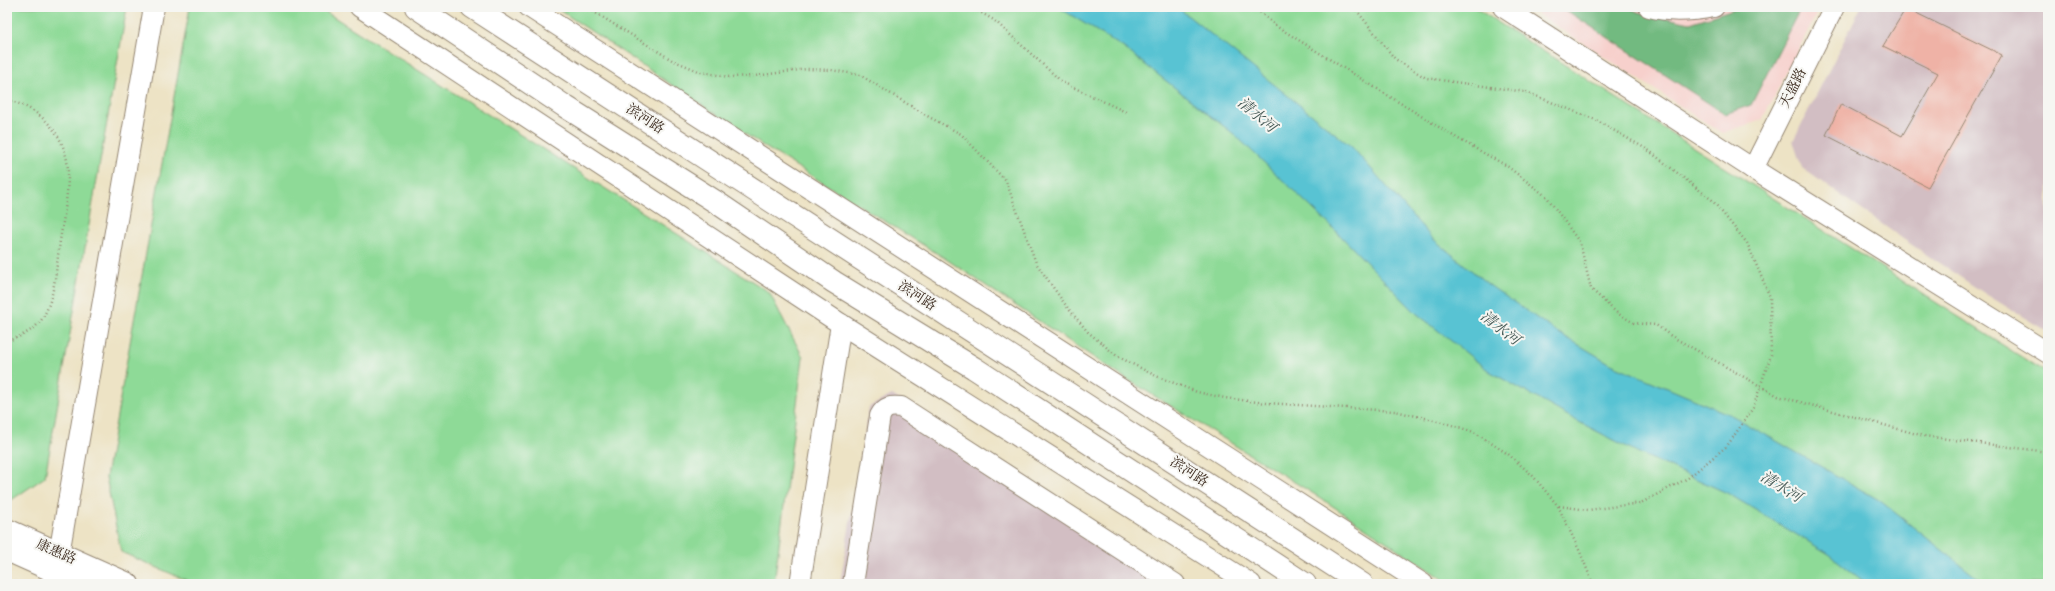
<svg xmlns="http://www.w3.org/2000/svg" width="2055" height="591" font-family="'IM FELL DW Pica','Noto Serif SC',serif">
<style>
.built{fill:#f7d0cc}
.industrial{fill:#d2bec3}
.green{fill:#8eda97;stroke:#64825a}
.forest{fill:#72ba80;stroke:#56724f}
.water{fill:#58c3d3;stroke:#4a7678}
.building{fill:#efb2a6}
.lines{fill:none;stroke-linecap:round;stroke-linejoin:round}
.minor-casing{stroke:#948672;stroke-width:22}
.major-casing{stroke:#948672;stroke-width:24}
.path{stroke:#948672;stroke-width:2.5;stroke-dasharray:1 3;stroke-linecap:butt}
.minor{stroke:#fff;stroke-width:20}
.major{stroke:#fff;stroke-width:22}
.path-bridge{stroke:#948672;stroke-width:2.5;stroke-dasharray:1 3;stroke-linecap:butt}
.labels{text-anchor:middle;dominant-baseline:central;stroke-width:4;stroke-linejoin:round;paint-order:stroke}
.street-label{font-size:14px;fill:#3b2a1e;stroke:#f6f6f2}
.water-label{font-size:15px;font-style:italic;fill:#445854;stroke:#f6f6f2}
</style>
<rect width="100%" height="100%" fill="#f6f6f2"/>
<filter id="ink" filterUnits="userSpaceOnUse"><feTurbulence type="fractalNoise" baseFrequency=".025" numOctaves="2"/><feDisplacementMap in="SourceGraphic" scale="8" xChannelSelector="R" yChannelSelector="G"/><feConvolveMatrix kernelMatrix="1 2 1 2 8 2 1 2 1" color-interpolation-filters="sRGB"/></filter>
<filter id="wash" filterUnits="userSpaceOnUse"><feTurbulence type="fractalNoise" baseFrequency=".012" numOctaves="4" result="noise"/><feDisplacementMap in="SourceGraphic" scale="16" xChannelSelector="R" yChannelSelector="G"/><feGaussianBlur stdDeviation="0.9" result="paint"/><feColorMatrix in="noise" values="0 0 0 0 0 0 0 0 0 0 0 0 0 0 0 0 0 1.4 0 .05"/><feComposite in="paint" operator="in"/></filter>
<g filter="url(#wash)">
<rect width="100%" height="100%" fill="#ede3c5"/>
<!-- built -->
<polygon class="built" points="1527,7 1820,7 1762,120 1722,133"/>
<!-- industrial -->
<g class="industrial">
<polygon points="1861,7 2048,7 2048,332 1984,293 1906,241 1802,168 1793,141"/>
<polygon points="892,395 1186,584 840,584 869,407"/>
</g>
<!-- green -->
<g class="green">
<polygon points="7,7 127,7 45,477 7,503"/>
<polygon points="190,7 318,7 769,292 803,357 774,584 195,584 121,552 106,477"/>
<polygon points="555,7 1474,7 2048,374 2048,584 1450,584 1322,499 1117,373 946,259 765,147"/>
</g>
<!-- forest -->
<polygon class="forest" points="1561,7 1627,7 1638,12 1690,23 1740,7 1801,7 1751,105 1725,114"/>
<!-- water -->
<polygon class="water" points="1058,7 1177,7 1352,147 1432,238 1489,285 1557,332 1611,364 1733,416 1879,500 1985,584 1867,584 1829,554 1727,493 1639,453 1577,421 1489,371 1416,313 1332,227 1235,135 1124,48"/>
<g id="blocks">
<!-- building -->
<polygon class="building" points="1906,8 2002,55 1928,187 1826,135 1841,104 1902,136 1938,73 1883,46"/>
</g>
</g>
<g filter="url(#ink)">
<use href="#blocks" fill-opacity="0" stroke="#948672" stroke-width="1"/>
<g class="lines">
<defs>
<g id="minor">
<polyline points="360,7 841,324 1251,584"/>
<polyline points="529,7 1423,584"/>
<polyline points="1503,7 1753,169 2048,353"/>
<path d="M 1649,7 C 1670,13 1693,11 1714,7"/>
<polyline points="1753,169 1834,7"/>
<polyline points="52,584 59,554 154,7"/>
<polyline points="800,584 841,324"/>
<path d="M 853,584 L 880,416 C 885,406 891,406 901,407 L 1175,584"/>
</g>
<g id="major">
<polyline points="416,7 566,107 716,202 834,282 974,368 1305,584"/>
<polyline points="472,7 1362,584"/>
<polyline points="7,530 128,584"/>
<polyline points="7,550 83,584"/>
</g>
</defs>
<!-- minor casing -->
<use href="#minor" class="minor-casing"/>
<!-- major casing -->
<use href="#major" class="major-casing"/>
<!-- path -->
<g class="path">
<polyline points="586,7 672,60 701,72 729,77 755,76 807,69 831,70 860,75 929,117 961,134 1006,181 1036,263 1067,307 1088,332 1117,356 1156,376 1197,392 1225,398 1266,403 1395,411 1442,422 1474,432 1508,454 1533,476 1558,506 1580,552 1593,584"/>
<polyline points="971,7 994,20 1062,82 1128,113"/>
<polyline points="1254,7 1276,26 1455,137 1507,166 1547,197 1580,243 1591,289 1617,313 1634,323 1656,325 1671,336 1778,396 1924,436 2048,452"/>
<polyline points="1354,7 1395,59 1426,78 1526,92"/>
<path d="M 7,100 C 37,107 62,130 67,161 C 71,185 62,224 59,248 C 56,270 54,307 38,324 C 31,332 17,338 7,341"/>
<polyline points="1559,506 1588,510 1641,503 1688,478 1727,446"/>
</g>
<!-- minor -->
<use href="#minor" class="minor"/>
<!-- major -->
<use href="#major" class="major"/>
<!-- path-bridge -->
<polyline class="path-bridge" points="1526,92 1596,120 1648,150 1712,200 1747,243 1770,297 1771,355 1753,408 1727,446"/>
</g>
</g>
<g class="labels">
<!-- street labels -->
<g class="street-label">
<text transform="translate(1793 88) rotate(-63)">天盛路</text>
<text transform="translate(645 119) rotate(33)">滨河路</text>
<text transform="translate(917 296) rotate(33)">滨河路</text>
<text transform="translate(1189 472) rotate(33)">滨河路</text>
<text transform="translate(56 552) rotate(24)">康惠路</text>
</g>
<!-- water labels -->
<g class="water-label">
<text transform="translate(1257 115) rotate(40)">清水河</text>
<text transform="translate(1500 328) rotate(38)">清水河</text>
<text transform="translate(1781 487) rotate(31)">清水河</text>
</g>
</g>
<!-- margin -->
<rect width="2055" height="591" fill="none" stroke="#f6f6f2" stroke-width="24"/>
</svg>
